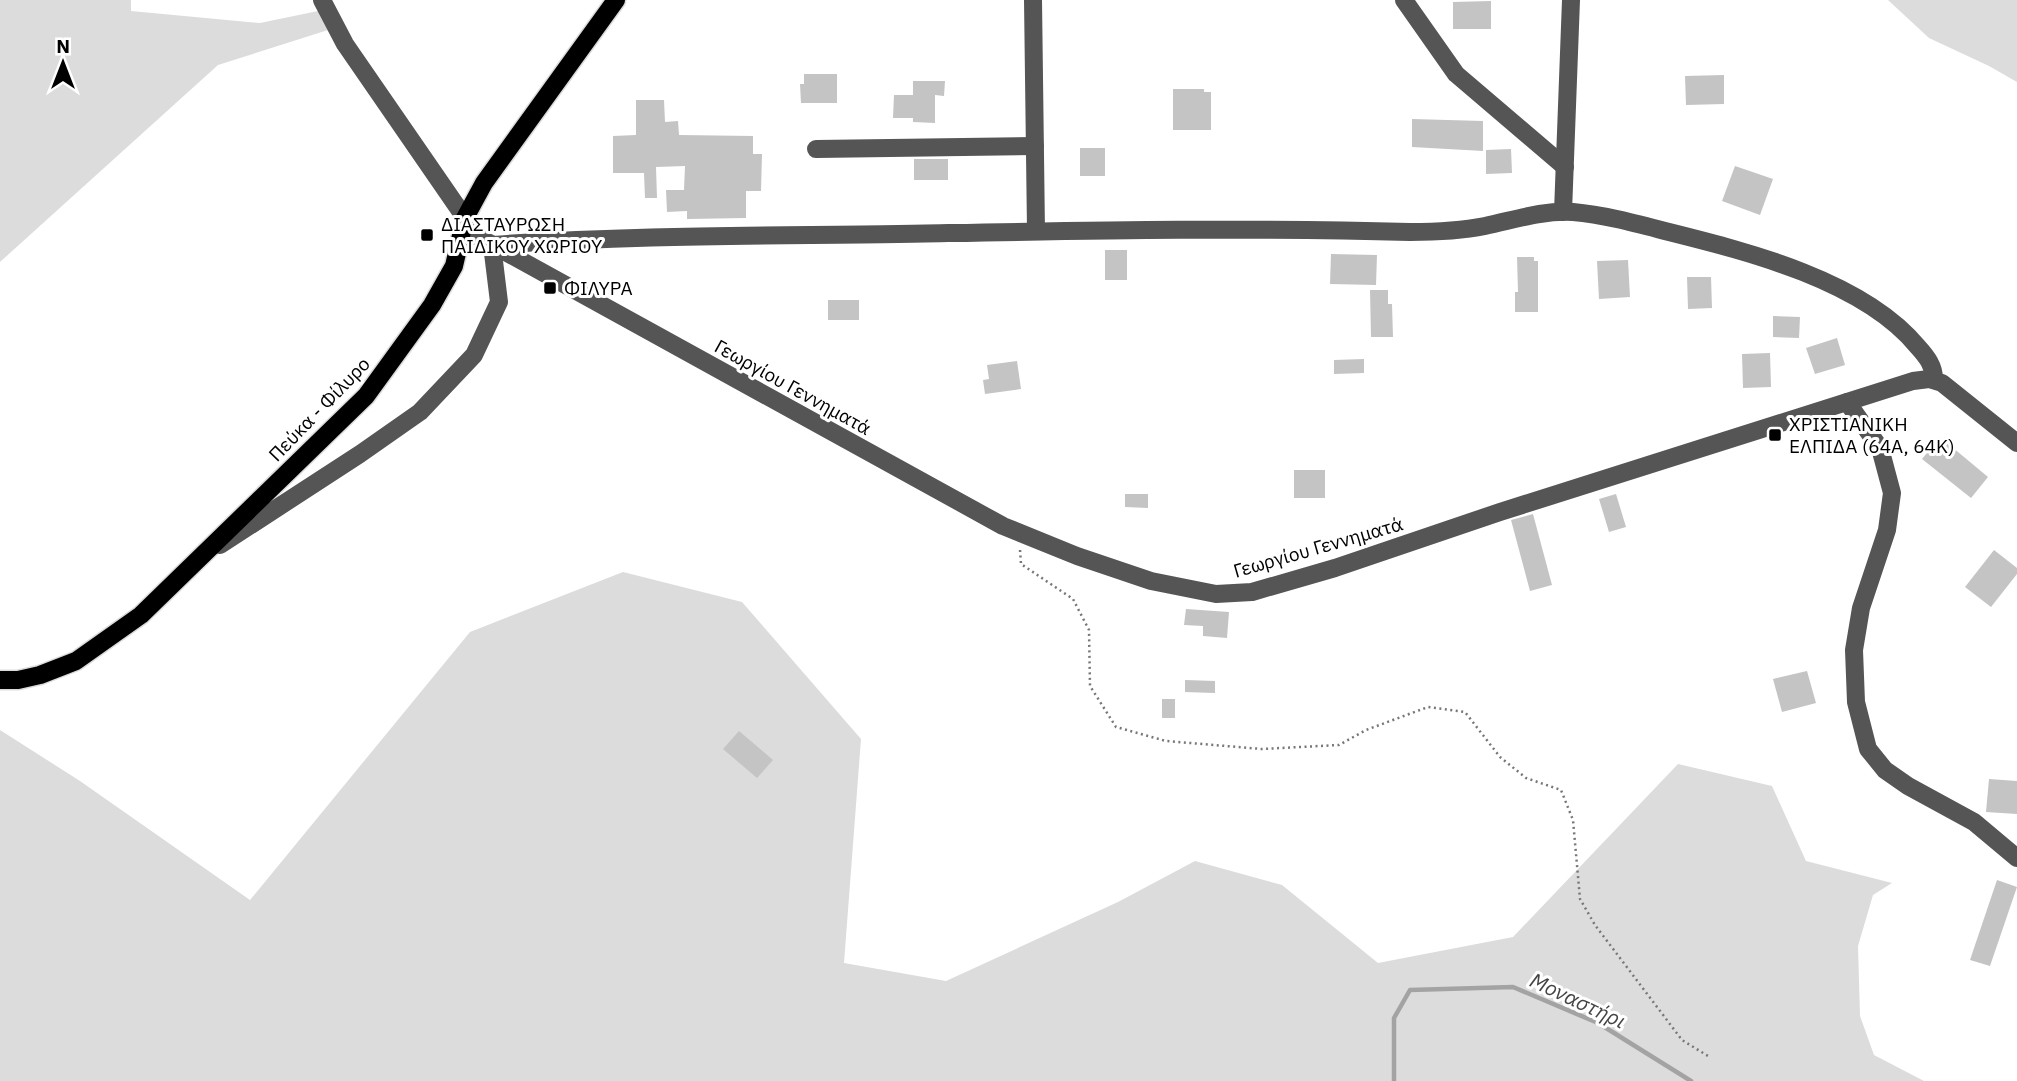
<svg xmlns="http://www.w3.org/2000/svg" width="2017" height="1081" font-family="'IBM Plex Sans',sans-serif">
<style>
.green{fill:#dcdcdc}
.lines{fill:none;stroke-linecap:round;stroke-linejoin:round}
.stream{stroke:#a3a3a3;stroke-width:4.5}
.building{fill:#c4c4c4}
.major-casing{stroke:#dbdbdb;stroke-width:21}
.path{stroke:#777;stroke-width:2.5;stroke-dasharray:2 3.5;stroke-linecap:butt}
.minor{stroke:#555;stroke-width:18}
.major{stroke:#000;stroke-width:18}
.poi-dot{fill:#000;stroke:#fff;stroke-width:2.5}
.labels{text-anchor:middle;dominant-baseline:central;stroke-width:6;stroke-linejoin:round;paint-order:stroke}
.poi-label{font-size:19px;fill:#000;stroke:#fff;text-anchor:start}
.street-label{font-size:19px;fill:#000;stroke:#fff}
.water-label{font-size:21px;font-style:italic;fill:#444;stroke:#fff}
</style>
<rect width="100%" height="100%" fill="#fff"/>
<!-- green -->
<g class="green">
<polygon points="0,0 131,0 131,11 260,23 318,11 328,30 218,65 0,262"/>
<polygon points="1888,0 2017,0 2017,82 1989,66 1929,38"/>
<polygon points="623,572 742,602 861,739 844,963 946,981 1118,902 1195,861 1282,885 1378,963 1513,937 1678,764 1772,786 1806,861 1892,883 1873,895 1858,946 1860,1016 1874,1055 1924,1081 0,1081 0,730 80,781 250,900 470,632"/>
</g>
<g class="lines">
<!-- stream -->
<polyline class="stream" points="1394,1081 1394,1018 1410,990 1513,987 1598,1023 1691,1081"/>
</g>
<!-- building -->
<g class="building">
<polygon points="1491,1 1491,29 1453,29 1453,2"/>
<polygon points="804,74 837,74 837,103 801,103 800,84 804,84"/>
<polygon points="1724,75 1724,104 1686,105 1685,76"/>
<polygon points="913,81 945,81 944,96 935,95 935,123 913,122 913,118 893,118 894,95 913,95"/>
<polygon points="1173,89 1204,89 1204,92 1211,92 1211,130 1173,130"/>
<polygon points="636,100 664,100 665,122 678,121 679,135 753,136 753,154 762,154 761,191 746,191 746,218 687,219 687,211 667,212 666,190 684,190 685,166 656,167 657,198 645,198 644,173 613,173 613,136 636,135"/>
<polygon points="1412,119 1483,121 1483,151 1412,147"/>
<rect x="1080" y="148" width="25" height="28"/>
<polygon points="1511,149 1512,173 1486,174 1486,150"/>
<rect x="914" y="159" width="34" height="21"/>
<polygon points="1735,166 1773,179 1760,215 1722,201"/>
<rect x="1105" y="250" width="22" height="30"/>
<polygon points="1331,254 1377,255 1376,285 1330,284"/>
<polygon points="1517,257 1534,257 1534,261 1538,261 1538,312 1515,312 1515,292 1518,292"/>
<polygon points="1628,260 1630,297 1599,299 1597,261"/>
<polygon points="1687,277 1711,277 1712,308 1688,309"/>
<polygon points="1370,290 1388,290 1388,304 1392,304 1393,337 1371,337"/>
<rect x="828" y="300" width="31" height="20"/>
<polygon points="1773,316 1800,317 1799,338 1773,337"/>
<polygon points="1837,338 1845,365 1815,374 1806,348"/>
<polygon points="1770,353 1771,387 1743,388 1742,354"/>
<polygon points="1364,359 1364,373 1334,374 1334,360"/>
<polygon points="1017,361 1021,389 985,394 983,380 989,379 987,365"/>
<polygon points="1940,437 1988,477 1971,498 1922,459"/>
<rect x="1294" y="470" width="31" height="28"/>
<polygon points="1125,494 1148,494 1148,508 1125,507"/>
<polygon points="1616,494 1626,527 1609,532 1599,499"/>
<polygon points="1533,514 1552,585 1530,591 1511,520"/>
<polygon points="1994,550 2017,568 2017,574 1991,607 1965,587"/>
<polygon points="1186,609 1229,612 1227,638 1203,636 1203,626 1184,625"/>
<polygon points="1807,671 1816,703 1782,712 1773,679"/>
<polygon points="1185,680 1215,681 1215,693 1185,692"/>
<rect x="1162" y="699" width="13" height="19"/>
<polygon points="739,731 773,760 757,778 723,749"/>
<polygon points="1989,779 2017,781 2017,814 1986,812"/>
<polygon points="1997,880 2017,887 1990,966 1970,960"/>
</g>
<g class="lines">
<defs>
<polyline id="major" points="0,680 18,680 40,675 76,661 141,615 366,396 432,305 454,266 465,218 484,183 616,0"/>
</defs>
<!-- major casing -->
<use href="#major" class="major-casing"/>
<!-- path -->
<polyline class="path" points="1020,550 1021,564 1073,599 1089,630 1090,686 1116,727 1166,741 1262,749 1339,745 1366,730 1428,707 1465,712 1500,757 1526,778 1561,790 1573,820 1580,899 1595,925 1682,1040 1708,1056"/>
<!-- minor -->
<g class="minor">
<polyline points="322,0 345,44 465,218"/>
<polyline points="1033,0 1036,231"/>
<polyline points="1404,0 1456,74 1565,167"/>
<polyline points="816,149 1035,146"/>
<polyline points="1563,212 1571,0"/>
<polyline points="462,228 1003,526 1077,556 1151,581 1216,594 1252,592 1335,568 1500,512 1913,381 1929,379 1942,383 2017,443"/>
<polyline points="1847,402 1880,448 1892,493 1887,530 1861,608 1854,650 1856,702 1868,749 1885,770 1908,786 1974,822 2017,858"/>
<path d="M 220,545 L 360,454 L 420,412 L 474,355 L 499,302 L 492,245 C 627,235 763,236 898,234 C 1068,231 1239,227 1410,232 C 1435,232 1460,231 1485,226 C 1514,220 1543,210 1573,212 C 1606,215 1638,224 1669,232 C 1749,252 1864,281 1918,347 C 1927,357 1934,366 1934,379"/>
</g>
<!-- major -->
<use href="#major" class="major"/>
</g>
<!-- markers -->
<g class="poi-dot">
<rect x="420" y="228" width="14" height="14" rx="3.5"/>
<rect x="543" y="281" width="14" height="14" rx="3.5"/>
<rect x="1768" y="428" width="14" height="14" rx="3.5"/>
</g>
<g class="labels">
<!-- poi labels -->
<g class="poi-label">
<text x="441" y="224">ΔΙΑΣΤΑΥΡΩΣΗ<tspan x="441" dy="22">ΠΑΙΔΙΚΟΥ ΧΩΡΙΟΥ</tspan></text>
<text x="564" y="288">ΦΙΛΥΡΑ</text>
<text x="1789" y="424">ΧΡΙΣΤΙΑΝΙΚΗ<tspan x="1789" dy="22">ΕΛΠΙΔΑ (64Α, 64Κ)</tspan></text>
</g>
<!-- street labels -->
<g class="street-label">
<text transform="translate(793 387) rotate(29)">Γεωργίου Γεννηματά</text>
<text transform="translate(319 409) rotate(-46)">Πεύκα - Φίλυρο</text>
<text transform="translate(1318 547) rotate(-16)">Γεωργίου Γεννηματά</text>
</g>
<!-- water labels -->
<g class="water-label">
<text transform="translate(1578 1000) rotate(25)">Μοναστήρι</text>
</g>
</g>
<!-- north arrow -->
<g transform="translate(63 63)" stroke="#ffffff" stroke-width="5" paint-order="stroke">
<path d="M0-5L12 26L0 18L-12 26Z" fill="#000000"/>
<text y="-10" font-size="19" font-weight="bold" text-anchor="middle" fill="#000000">N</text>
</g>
</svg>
